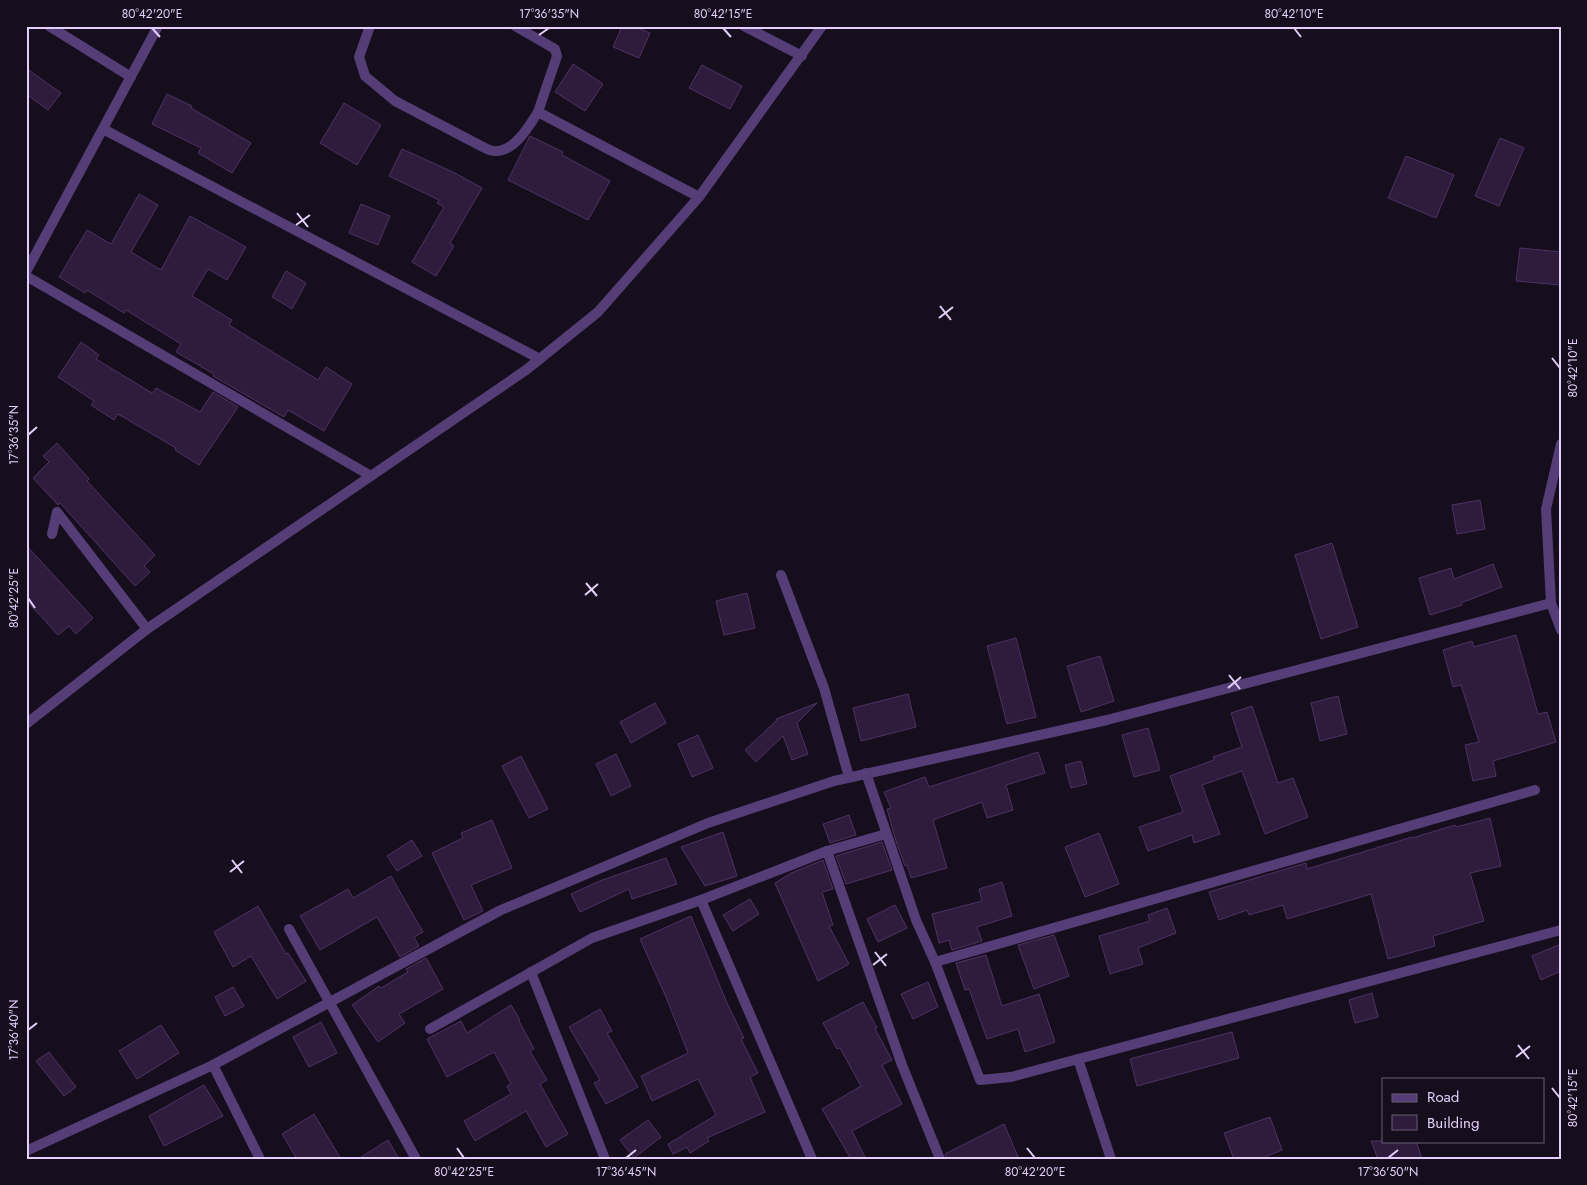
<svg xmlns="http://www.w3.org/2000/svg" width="1587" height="1185" font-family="Jost,sans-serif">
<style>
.building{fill:#2e1c3c;stroke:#4e3165}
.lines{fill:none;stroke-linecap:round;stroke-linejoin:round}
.street{stroke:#553e77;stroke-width:10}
.ticks{fill:none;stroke:#e3cffa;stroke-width:2}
.neatline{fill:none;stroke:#e3cffa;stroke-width:2}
.ticks-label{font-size:12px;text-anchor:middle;fill:#e3cffa}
</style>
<rect width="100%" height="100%" fill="#160e1d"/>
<!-- building -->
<g class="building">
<polygon points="622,26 633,26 650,33 639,58 613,47"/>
<polygon points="573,64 603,84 585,111 555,92"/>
<polygon points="702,65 742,86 730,109 689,88"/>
<polygon points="26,68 61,93 48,110 26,94"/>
<polygon points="167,94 192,106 191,108 251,143 232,173 198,153 201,148 152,124"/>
<polygon points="344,103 381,125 357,165 320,143"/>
<polygon points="530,136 563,152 562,155 610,181 588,220 508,180"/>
<polygon points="1500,138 1524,148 1499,206 1475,196"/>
<polygon points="402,149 455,173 482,188 450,243 454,246 436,276 412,262 444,207 437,203 439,200 389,176"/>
<polygon points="1406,156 1454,175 1436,218 1388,198"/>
<polygon points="139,194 158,205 131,252 161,270 190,216 246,247 227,280 208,269 192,296 232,320 229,325 318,380 326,367 352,384 324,431 288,410 284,417 213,376 214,374 176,352 181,344 126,310 124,313 87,290 85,293 59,277 87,230 111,244"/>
<polygon points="361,204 390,216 378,245 349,233"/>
<polygon points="1520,248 1561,252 1561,285 1516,281"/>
<polygon points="286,271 306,283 292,309 272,297"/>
<polygon points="81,342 99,355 96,359 152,393 156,388 200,412 213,392 238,407 199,465 175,450 176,448 118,414 114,420 91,405 94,401 58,377"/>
<polygon points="57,443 89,479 87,481 155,555 144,566 150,572 135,586 60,503 58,505 33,478 49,462 43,456"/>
<polygon points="1480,500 1485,529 1457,534 1452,505"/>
<polygon points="1332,543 1358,627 1321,639 1295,555"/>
<polygon points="26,545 93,618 76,634 69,626 58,635 26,600"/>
<polygon points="1493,564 1502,587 1461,603 1462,605 1430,615 1419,578 1451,568 1454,579"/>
<polygon points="747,593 755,628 724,635 716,601"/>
<polygon points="1516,635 1538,714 1547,712 1556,742 1493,761 1496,776 1473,781 1465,745 1479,742 1461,685 1453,687 1443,650 1472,641 1474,647"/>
<polygon points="1016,638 1036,717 1007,724 987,646"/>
<polygon points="1100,656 1114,701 1081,712 1067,666"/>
<polygon points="908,694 916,727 861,741 853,708"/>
<polygon points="1338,696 1347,734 1320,741 1311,703"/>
<polygon points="655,703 666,723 631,743 620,722"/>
<polygon points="817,703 797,723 808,754 792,760 783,736 756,762 745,750 777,720 776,719"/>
<polygon points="1252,706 1278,783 1293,778 1308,817 1265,834 1242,771 1202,785 1220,834 1194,843 1192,835 1148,851 1139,827 1183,812 1170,776 1214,760 1213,757 1242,747 1231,713"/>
<polygon points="1148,728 1160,770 1134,777 1122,735"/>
<polygon points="698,735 713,768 692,777 678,744"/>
<polygon points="1038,752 1045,773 1006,785 1013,810 987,818 982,802 933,820 947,868 911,878 907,865 905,866 895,838 887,809 891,808 884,792 925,777 929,787"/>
<polygon points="616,754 631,786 611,796 596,764"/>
<polygon points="521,756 548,809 529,818 502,766"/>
<polygon points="1081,761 1087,784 1071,788 1065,765"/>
<polygon points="849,815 856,835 830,843 823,824"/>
<polygon points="1490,818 1501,866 1470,873 1484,921 1433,936 1435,946 1388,959 1371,894 1287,919 1283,905 1249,915 1247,910 1219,920 1209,892 1306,863 1307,869 1412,837 1412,838 1455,825 1456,827"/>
<polygon points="492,820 512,868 471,885 483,911 464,920 432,853 463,838 461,833"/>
<polygon points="723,832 737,876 705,886 681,847"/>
<polygon points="1099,833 1119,884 1085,897 1065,847"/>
<polygon points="412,840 422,856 397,871 387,856"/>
<polygon points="882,842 892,870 846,884 836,856"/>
<polygon points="666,858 677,884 632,899 629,889 580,912 571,894 602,880"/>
<polygon points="823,860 833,889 822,892 833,925 829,926 849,964 818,981 775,883 791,873"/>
<polygon points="391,876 423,932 414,937 419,946 400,957 377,917 320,950 300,916 348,889 353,898"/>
<polygon points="1002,882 1012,916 977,927 982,941 952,950 949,940 939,943 932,914 982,901 979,889"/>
<polygon points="750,899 759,914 733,931 723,915"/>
<polygon points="895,905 907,928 878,942 867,919"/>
<polygon points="258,906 286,954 288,953 306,981 277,999 251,956 233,967 214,932"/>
<polygon points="1167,908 1176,933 1138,948 1143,964 1110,974 1099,936 1150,921 1148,915"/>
<polygon points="691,916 727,1003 744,1038 741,1039 758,1073 750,1077 765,1112 707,1138 709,1141 690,1153 687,1147 673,1154 668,1144 716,1115 698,1079 652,1101 641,1076 688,1053 666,997 640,939"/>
<polygon points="1054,935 1069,976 1034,989 1018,945"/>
<polygon points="1561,944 1561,971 1541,980 1532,956"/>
<polygon points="986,955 1002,1006 1039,994 1055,1042 1025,1052 1018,1029 987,1039 969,989 965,990 956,963"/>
<polygon points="426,958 443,989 399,1014 405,1023 378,1042 352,1005 379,986 381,988 408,972 406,969"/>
<polygon points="928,982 938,1007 913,1019 901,994"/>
<polygon points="233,987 244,1006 225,1016 215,997"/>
<polygon points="1372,993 1378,1017 1355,1023 1349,1000"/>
<polygon points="863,1002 877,1028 875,1029 892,1060 882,1065 902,1104 852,1131 866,1159 851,1159 822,1109 861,1086 840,1048 837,1049 823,1023"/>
<polygon points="511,1005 520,1020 519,1021 534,1049 530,1051 547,1080 540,1084 568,1134 546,1147 526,1111 475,1141 464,1121 511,1094 507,1086 511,1084 494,1052 447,1077 427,1039 461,1021 467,1033"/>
<polygon points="600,1009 612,1031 607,1033 638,1087 606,1104 594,1083 600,1080 569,1027"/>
<polygon points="321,1022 337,1053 309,1067 293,1037"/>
<polygon points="161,1025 179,1053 137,1079 119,1051"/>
<polygon points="1232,1032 1239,1058 1137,1086 1130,1059"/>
<polygon points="49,1052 76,1087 64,1096 36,1061"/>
<polygon points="204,1085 223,1116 164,1146 149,1116"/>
<polygon points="314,1114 341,1159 297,1159 282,1134"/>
<polygon points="1270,1117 1282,1150 1260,1159 1234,1159 1224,1133"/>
<polygon points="648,1120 661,1137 634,1158 620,1140"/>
<polygon points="1004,1124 1019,1159 947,1159 945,1154"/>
<polygon points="388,1140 399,1159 358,1159"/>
<polygon points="1371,1141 1416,1141 1422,1159 1378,1159"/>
</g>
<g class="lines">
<!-- street -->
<g class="street">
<polyline points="49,26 131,77"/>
<path d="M 370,26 L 359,57 L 365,76 L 395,101 L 481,146 C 485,148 492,152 496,151 C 515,151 529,126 538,112 L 699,197"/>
<polyline points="515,26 555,49 557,56 538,112"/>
<polyline points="744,26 802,56"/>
<polyline points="103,129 540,359"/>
<polyline points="26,272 158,26"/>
<polyline points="26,276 371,476"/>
<polyline points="1561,444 1546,509 1551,603 1561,630"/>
<polyline points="52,534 57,512 147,629"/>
<polyline points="781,575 824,688 849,777"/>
<polyline points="26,724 147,629 526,370 598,312 699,197 822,26"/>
<polyline points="866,773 916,920 935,962 980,1080 1011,1077 1561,930"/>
<polyline points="827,851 902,1065 940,1159"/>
<polyline points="701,900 812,1159"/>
<polyline points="289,929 416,1159"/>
<polyline points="935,962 1535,790"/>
<polyline points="531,972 605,1159"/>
<polyline points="430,1029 592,938 701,900 827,851 886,834"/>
<polyline points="1078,1059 1111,1159"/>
<polyline points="213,1065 260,1159"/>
<polyline points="26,1151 213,1065 501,910 708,823 834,781 1107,720 1551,603"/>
</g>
</g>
<!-- ticks -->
<path class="ticks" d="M 152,28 L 160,37M 723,28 L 731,37M 1294,28 L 1301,37M 539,35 L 549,28M 297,213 L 308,227M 296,225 L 310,215M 940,306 L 951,320M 939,318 L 953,307M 1552,358 L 1560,368M 28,435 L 37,427M 586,583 L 597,596M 585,595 L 598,584M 28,598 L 35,608M 1229,675 L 1240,689M 1228,688 L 1241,677M 232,860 L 242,873M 230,872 L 244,861M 875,952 L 886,966M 873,965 L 887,954M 28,1030 L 37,1023M 1518,1045 L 1529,1059M 1516,1057 L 1530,1046M 1552,1088 L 1560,1098M 457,1148 L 464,1158M 1027,1148 L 1035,1158M 626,1158 L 636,1150M 1388,1158 L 1398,1150"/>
<!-- border -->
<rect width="1587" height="1185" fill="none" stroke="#160e1d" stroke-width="55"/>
<!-- legend -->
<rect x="1382" y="1078" width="162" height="65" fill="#160e1d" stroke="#685b75"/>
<rect x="1392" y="1094" width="25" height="8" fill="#553e77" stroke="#685b75"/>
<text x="1427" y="1102" font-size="15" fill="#e3cffa">Road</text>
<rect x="1392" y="1115" width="25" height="15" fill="#2e1c3c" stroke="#685b75"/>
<text x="1427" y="1128" font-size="15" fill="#e3cffa">Building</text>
<rect x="28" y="28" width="1532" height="1130" class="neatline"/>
<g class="ticks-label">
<text x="152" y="18">80°42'20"E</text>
<text x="549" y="18">17°36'35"N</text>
<text x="723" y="18">80°42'15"E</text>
<text x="1294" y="18">80°42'10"E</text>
<text transform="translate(1573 368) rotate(-90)" y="4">80°42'10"E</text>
<text transform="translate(14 435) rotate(-90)" y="4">17°36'35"N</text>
<text transform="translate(14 598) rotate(-90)" y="4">80°42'25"E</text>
<text transform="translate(14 1030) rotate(-90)" y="4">17°36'40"N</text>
<text transform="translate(1573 1098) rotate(-90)" y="4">80°42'15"E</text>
<text x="464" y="1176">80°42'25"E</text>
<text x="626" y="1176">17°36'45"N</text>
<text x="1035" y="1176">80°42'20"E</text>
<text x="1388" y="1176">17°36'50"N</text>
</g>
</svg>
